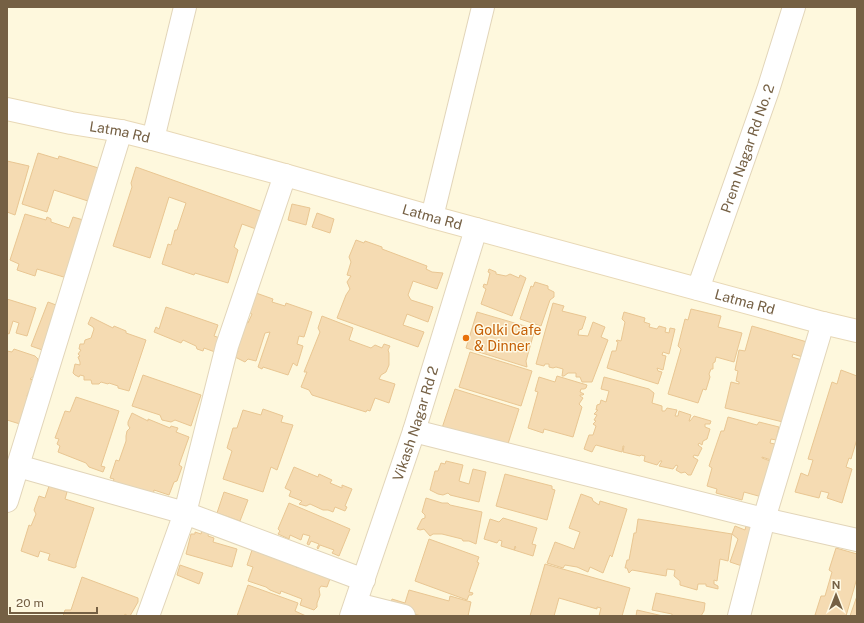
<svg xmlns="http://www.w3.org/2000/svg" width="864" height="623" font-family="'Public Sans',sans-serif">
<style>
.building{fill:#f5dbb2;stroke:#e9c692}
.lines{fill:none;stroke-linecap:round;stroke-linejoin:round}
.street-casing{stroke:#e2d5b9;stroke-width:24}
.secondary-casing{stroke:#e8d8b6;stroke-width:24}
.street{stroke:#fff;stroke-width:22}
.secondary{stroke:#fff;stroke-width:22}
.food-dot{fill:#e8710a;stroke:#fffae5;stroke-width:1.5}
.labels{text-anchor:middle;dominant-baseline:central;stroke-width:3;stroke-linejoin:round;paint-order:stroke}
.street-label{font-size:14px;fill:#756044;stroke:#fffae5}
.food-label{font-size:14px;fill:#c56008;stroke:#fffae5;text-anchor:start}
</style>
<rect width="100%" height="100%" fill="#fef8dd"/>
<!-- building -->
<g class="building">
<polygon points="38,153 58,159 59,156 105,170 94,203 54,190 47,212 22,204"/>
<polygon points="7,161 29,166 15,215 7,212"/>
<polygon points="136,167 263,212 256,229 242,224 234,247 238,250 228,283 195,273 194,275 162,264 168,244 171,245 175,230 177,230 186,203 169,197 150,258 113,246 132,187 131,183"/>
<polygon points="292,204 310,208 306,225 288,220"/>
<polygon points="317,213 334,219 330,233 312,227"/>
<polygon points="25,214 46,220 47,217 51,219 51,222 69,228 73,217 90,222 67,278 37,269 35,276 17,270 19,264 10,260"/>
<polygon points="356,240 364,243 365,241 382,247 382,249 427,266 426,269 432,272 443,273 437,289 413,281 408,295 411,300 433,307 428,322 407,314 403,325 424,332 418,347 337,318 346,295 350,289 347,282 351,276 347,275 351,262 349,257"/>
<polygon points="489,269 496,272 496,274 506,276 510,274 519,278 520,275 526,278 512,316 481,304 486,289 483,287 484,284 487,285 490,273 488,272"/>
<polygon points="535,282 548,286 548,289 554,292 554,297 550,300 541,326 520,319 531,286 533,287"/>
<polygon points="256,293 273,299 272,302 285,306 286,303 312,312 304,337 299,336 297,344 303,346 297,366 293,363 288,375 263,367 262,369 258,367 270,332 265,333 256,361 248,359 245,362 235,357 238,351 234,349 242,320 248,323 252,314 248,312"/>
<polygon points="7,299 36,308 27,336 16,333 19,323 13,321 9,334 7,333"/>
<polygon points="48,302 64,308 48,352 31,346"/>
<polygon points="553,303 564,306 562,311 586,317 582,329 579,330 578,335 588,336 593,322 605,327 601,337 608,340 592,382 582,382 580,377 576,377 576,373 568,373 564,376 562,376 563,369 556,367 553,368 549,367 549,364 545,364 544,366 536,364"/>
<polygon points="166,307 218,325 214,336 220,338 215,352 204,348 203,351 197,349 196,346 183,340 181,343 154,332 156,327 159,329"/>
<polygon points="691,309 721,316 718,327 742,333 734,362 716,357 715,362 713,363 713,369 711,369 709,374 710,377 706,390 703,389 698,403 668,394 681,349 678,346 685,319 688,320"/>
<polygon points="477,312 535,329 526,361 527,367 466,348"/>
<polygon points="624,312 645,318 644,322 650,324 649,327 657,329 659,326 666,328 665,332 669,333 670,328 675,329 669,354 663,352 662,355 666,356 663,370 657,368 658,371 662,372 658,384 607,368 612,351 616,351 618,342 616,341 617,340 621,341 625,322 622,319"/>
<polygon points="322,316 353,328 349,340 371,348 375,345 382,348 384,344 390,346 388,350 389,353 389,365 386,372 381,375 379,379 395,384 389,403 375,398 370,411 367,410 366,412 312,395 309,390 301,387 307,372 304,372 320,332 318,328"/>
<polygon points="91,317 113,328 114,326 126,331 126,333 146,340 129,391 118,388 118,386 109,383 108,384 101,382 99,384 92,384 91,380 84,380 84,376 80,375 79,377 75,375 73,373 75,364 80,365 80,362 78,357 80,356 78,354 81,350 79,349 80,344 84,344 85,340 91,338 94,329 93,327 88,324"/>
<polygon points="752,326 814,344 809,359 793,354 792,357 802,360 795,391 791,390 783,422 725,408 731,382 739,384 739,382 736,381 738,371 735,370 739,350 745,351"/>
<polygon points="14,349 35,356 38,359 36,372 34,376 30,379 33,380 34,385 31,389 29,391 27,396 28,398 20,424 7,420 7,351 12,352"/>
<polygon points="470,352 532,371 521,406 459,387"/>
<polygon points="841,370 857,376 857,439 851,459 849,458 846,467 852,469 842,503 827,498 829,493 821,491 819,498 795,492 801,473 808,476 813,460 808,459 832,382 837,384"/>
<polygon points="143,375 201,395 191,426 175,420 171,422 162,420 160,415 132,406"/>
<polygon points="557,376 587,385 586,388 584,389 581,389 580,392 584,394 583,395 580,395 580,396 583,398 579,404 582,407 573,437 544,429 543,433 528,428 538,392 535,391 539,377 555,382"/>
<polygon points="604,377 649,389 654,393 652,403 662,406 662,411 665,411 667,408 677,410 675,416 678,416 679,411 691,415 689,421 690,421 694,416 711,421 710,424 705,424 705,427 710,429 707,439 703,441 702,445 699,443 698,445 702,448 698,456 694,455 693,457 698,460 691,475 688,475 685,472 681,473 676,470 678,466 676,465 673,469 659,466 662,461 660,461 657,465 644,461 645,456 641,455 640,456 623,452 624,446 623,446 622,452 596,445 595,446 592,452 584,449 589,435 593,435 596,426 593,424 596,421 594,420 597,415 594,414 598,410 596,410 597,405 600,404 601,400 606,402 609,391 601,389"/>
<polygon points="455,389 519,409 507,447 441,431"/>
<polygon points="76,397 119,411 101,466 105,467 103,472 89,467 86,463 58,452 60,446 57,444 59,439 55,438 65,411 70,412"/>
<polygon points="263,409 283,416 281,422 293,425 277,470 271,467 263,492 223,479 232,451 227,448 233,428 237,428 243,410 261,415"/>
<polygon points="132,413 148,421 148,419 170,428 171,426 178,428 176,432 189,437 179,465 182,467 177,481 174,482 169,495 154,490 153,496 113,482 114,479 110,478 116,460 119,461 126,441 126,436 127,431 130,428 128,425 128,422"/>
<polygon points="728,417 757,425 759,422 779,427 776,440 771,439 770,443 775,444 771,460 762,457 762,458 773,462 762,497 744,492 742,500 716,493 717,489 707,486 712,468 709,466 721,431 724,431"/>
<polygon points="446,461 463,465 459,481 469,484 473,469 486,472 479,502 450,495 448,493 443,495 438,494 430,490 435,471 438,471 441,463 445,464"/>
<polygon points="294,467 318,477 319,474 332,480 330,483 342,488 342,485 352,489 345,506 347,507 345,511 335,507 333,512 328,510 323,510 310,504 306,506 299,504 302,501 289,496 291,491 285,488"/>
<polygon points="505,474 552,486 552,489 555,490 547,520 496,506"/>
<polygon points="49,486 67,492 65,499 94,508 76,564 76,567 74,568 48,560 50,554 40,551 38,557 21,551 29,525 31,526 36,514 34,510 39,496 45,498"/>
<polygon points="224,492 248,500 240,521 217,513"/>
<polygon points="581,494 592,498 593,501 599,505 600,501 627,509 612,557 610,555 603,573 590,567 588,572 577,567 565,565 563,568 547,563 555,542 574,549 580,532 569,528"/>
<polygon points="426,498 442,503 448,503 450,505 482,512 476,544 469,541 463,541 462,539 442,534 433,534 430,536 424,529 420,530 417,529 422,519 425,518 425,515 422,512"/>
<polygon points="289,503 350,529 339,556 332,553 334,550 320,545 318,549 317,548 319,544 311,541 309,545 307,544 310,536 303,534 301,540 290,535 289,539 278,534 280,531 278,529"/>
<polygon points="503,518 537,528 532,544 536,545 533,556 514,550 516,547 515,546 514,550 501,546 502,541 499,540 497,543 484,539 490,519 499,522"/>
<polygon points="638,519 732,534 728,561 720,559 717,581 714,580 714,584 718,586 718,589 706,586 706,584 698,584 697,590 680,585 680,581 674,576 675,570 667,569 666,576 632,570 629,573 627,568 625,568 627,560 629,560 634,533 636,533"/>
<polygon points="735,526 745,530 746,526 758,530 745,567 730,562 738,539 732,534"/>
<polygon points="202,530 209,532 208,536 214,538 213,542 237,549 232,567 186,554 191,534 195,534 195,532 201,534"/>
<polygon points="429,539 479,557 477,562 479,563 469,592 473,593 472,595 469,595 467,600 415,581"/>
<polygon points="836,548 857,554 857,578 846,616 820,616 815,615 821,596 825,596 832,572 829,570"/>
<polygon points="252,550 293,563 297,568 300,562 331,576 327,587 321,586 319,589 320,595 317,603 317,607 314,610 300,605 302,599 281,591 280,594 270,590 266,587 248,581 253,567 247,565"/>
<polygon points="545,564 630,588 622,616 599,616 601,608 597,607 597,609 559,598 554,616 530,616"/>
<polygon points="180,565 203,573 199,584 177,575"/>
<polygon points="82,577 138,598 138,602 130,616 128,616 125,614 124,616 63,616 65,610 71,610"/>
<polygon points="248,585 298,603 295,611 306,616 237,616"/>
<polygon points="409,590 449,601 450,596 471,602 468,616 421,616 403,611 391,603 392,599 405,603"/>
<polygon points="656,593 705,603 704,611 701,616 672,616 672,614 652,610"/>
<polygon points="857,596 857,616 850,616"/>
<polygon points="637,610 663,616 636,616"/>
</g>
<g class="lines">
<defs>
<g id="street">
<polyline points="153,139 185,7"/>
<polyline points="432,217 483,7"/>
<path id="s1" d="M 698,289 L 768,90 L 794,7"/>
<polyline points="414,431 764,519 857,540"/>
<polyline points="18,466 185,513 227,346 285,175"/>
<polyline points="7,501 121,131"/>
<polyline points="356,604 404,616"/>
<polyline points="148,616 185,513 364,580"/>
<path id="s2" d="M 351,616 L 414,431 L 476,229"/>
<polyline points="739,616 764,519 823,323"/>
</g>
<g id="secondary">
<path id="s3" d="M 7,109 L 71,123 L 121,131 L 153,139 L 285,175 L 432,217 L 823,323 L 857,331"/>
</g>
</defs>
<!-- street casing -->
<use href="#street" class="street-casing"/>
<!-- secondary casing -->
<use href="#secondary" class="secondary-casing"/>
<!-- street -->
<use href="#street" class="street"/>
<!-- secondary -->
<use href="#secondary" class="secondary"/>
</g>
<!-- markers -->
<circle class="food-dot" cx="466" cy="338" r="4"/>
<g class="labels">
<!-- street labels -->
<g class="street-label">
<text stroke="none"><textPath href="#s3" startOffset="115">Latma Rd</textPath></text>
<text stroke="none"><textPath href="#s1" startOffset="149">Prem Nagar Rd No. 2</textPath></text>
<text stroke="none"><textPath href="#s3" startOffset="439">Latma Rd</textPath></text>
<text stroke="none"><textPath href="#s3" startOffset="763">Latma Rd</textPath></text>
<text stroke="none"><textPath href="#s2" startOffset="203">Vikash Nagar Rd 2</textPath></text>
</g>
<!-- food labels -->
<g class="food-label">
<text x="474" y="330">Golki Cafe<tspan x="474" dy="16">&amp; Dinner</tspan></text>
</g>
</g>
<!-- border -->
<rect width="864" height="623" fill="none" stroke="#756044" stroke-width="16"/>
<!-- north arrow -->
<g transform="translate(836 595)" stroke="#fffae5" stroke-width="3" paint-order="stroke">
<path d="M0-3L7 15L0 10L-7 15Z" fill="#756044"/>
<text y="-6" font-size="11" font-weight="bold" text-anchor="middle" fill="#756044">N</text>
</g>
<!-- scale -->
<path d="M10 607v6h87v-6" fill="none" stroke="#756044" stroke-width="2"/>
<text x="16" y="607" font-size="12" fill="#756044" stroke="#fffae5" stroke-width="3" paint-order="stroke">20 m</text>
</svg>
